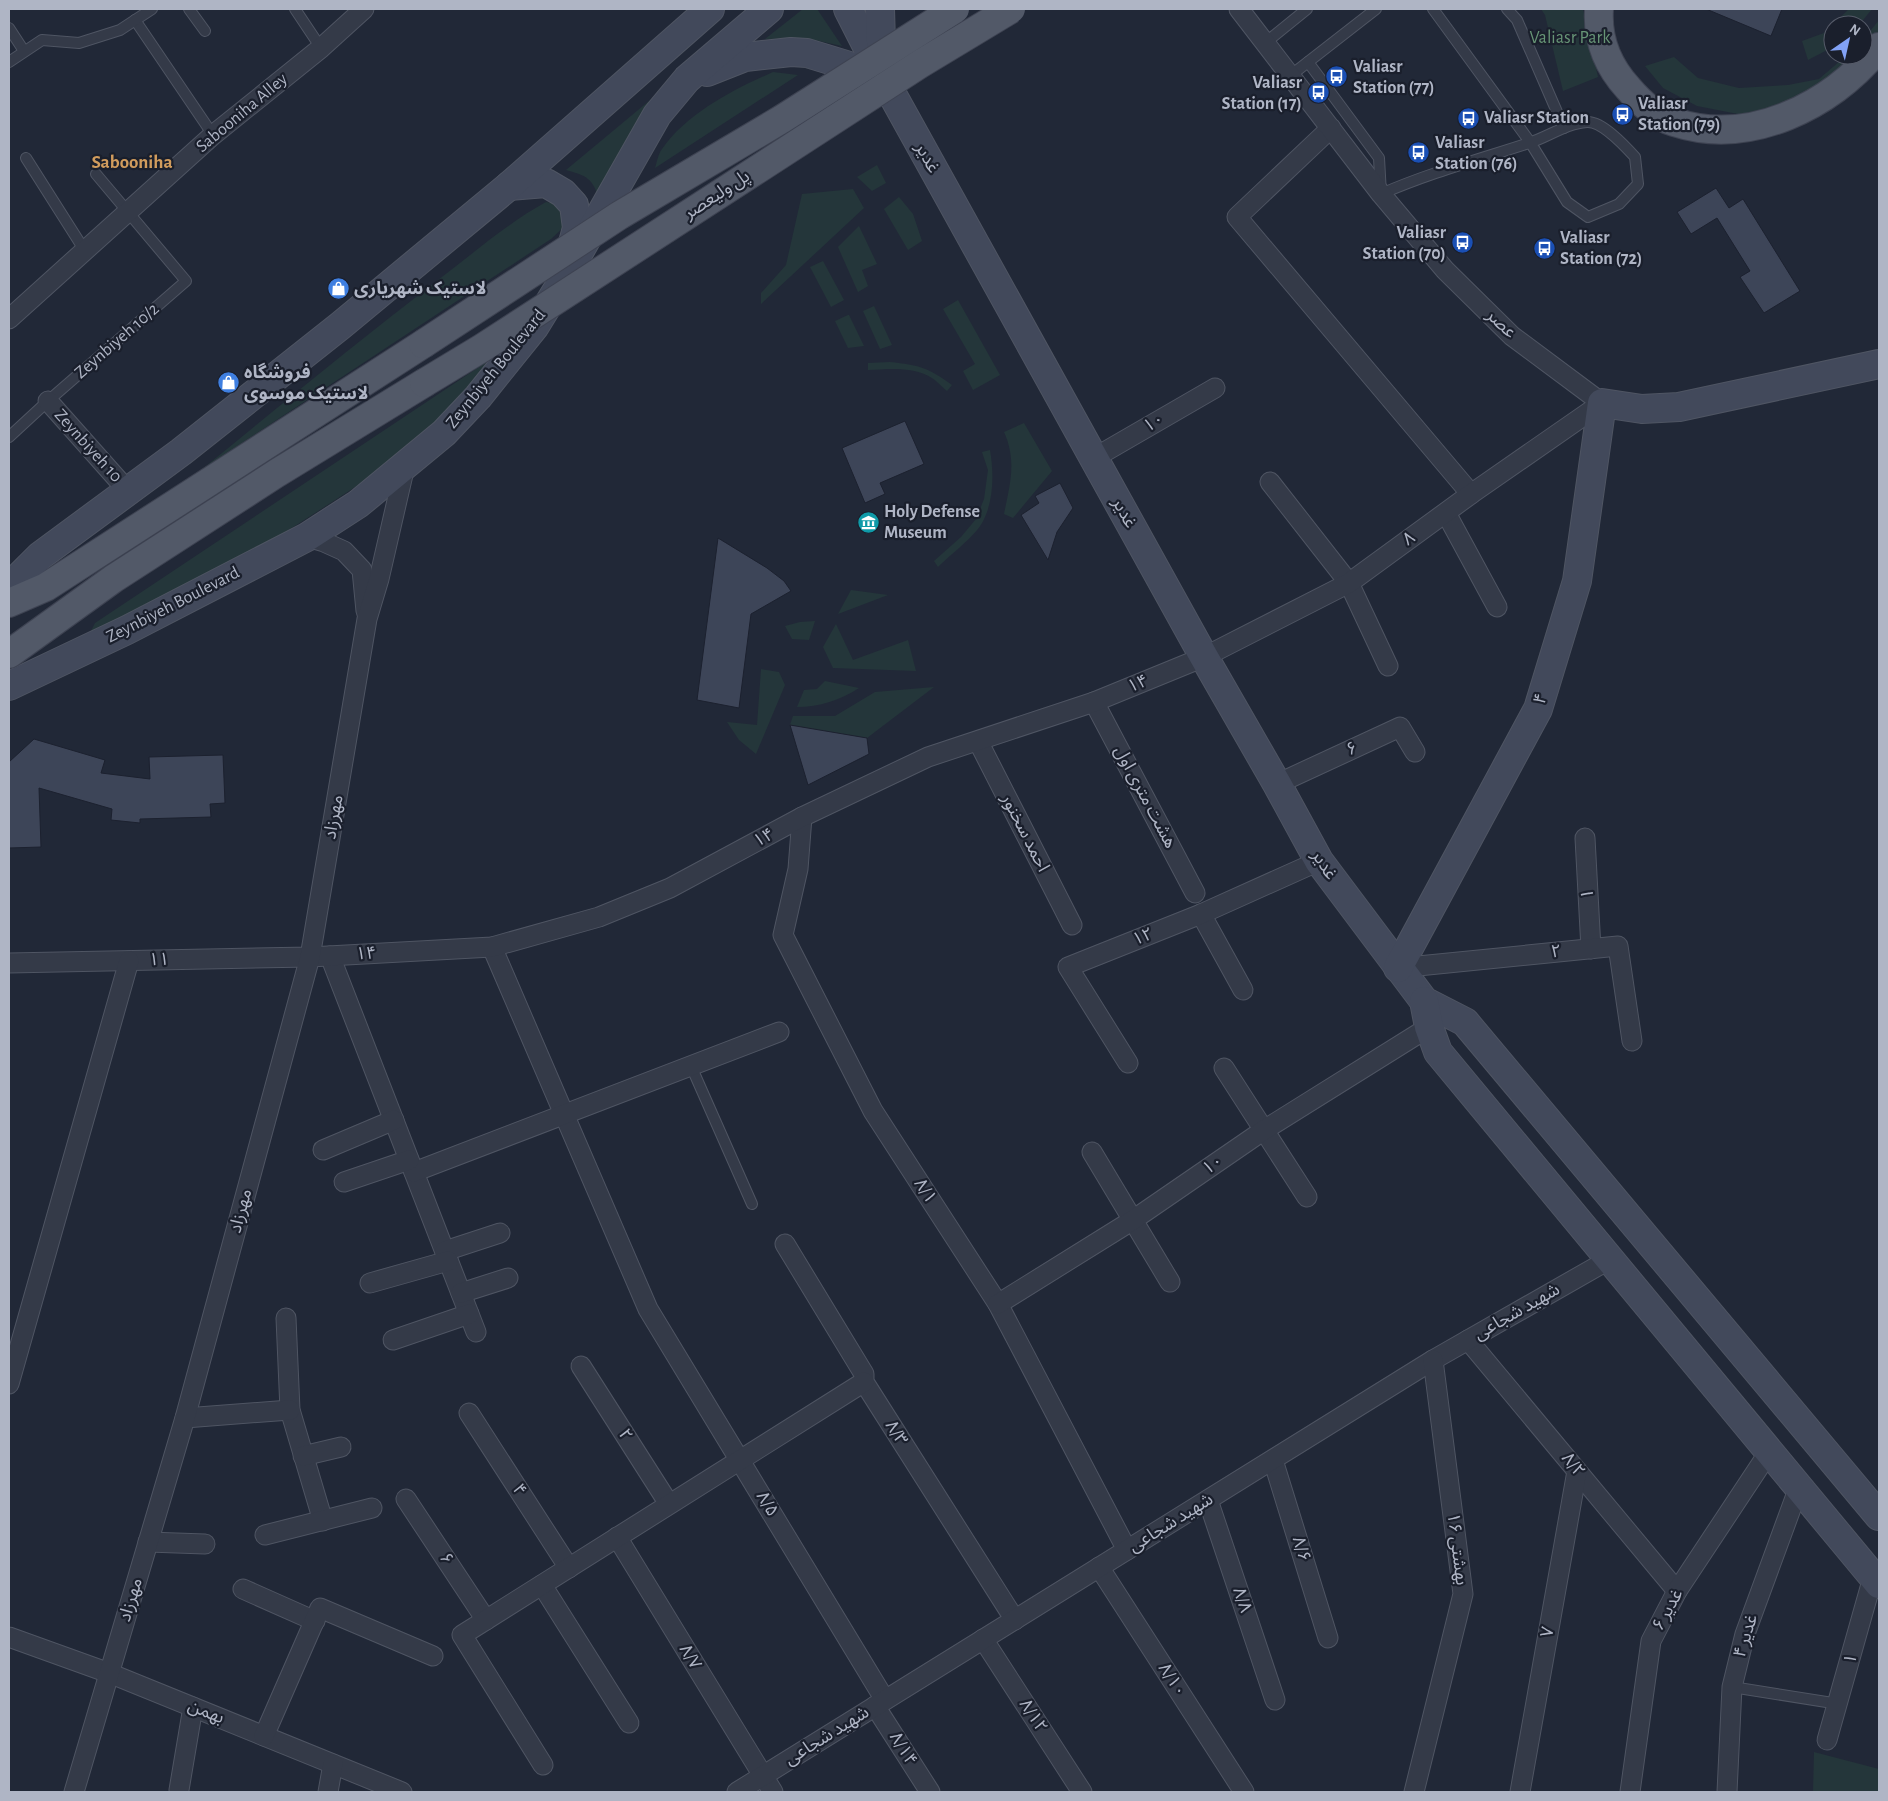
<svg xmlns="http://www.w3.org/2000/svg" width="1888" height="1801" font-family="'Alegreya Sans','Noto Sans Arabic',sans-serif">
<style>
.green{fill:#24363a}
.building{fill:#3d4558;stroke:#1c212f}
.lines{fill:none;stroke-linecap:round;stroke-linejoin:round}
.lane-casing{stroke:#4f5563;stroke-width:12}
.street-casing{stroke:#4f5563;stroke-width:21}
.secondary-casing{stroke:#4f5563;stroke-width:30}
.primary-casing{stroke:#3e4352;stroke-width:30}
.lane{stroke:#343a48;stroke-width:10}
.street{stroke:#343a48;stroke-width:19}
.secondary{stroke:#42495b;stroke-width:28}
.primary{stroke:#525968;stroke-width:28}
.primary-bridge-casing{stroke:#3e4352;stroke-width:30;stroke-linecap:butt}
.primary-bridge{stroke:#525968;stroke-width:28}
.labels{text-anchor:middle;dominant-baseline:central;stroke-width:4.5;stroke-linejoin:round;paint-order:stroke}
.park-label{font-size:18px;fill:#679576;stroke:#1a1f2c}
.poi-label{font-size:18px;font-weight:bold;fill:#afb5c5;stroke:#1a1f2c;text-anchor:start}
.street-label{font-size:18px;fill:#afb5c5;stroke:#1a1f2c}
.neighbourhood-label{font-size:19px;font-weight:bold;fill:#d19c5d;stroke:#1a1f2c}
</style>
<rect width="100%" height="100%" fill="#212837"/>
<!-- green -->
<g class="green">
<polygon points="803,9 817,9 842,46 805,38 765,39"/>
<polygon points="1541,9 1583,9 1598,77 1563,91 1545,15"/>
<polygon points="1849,9 1872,9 1859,25 1833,25 1833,47 1808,60 1802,41 1824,33"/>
<polygon points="1879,20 1879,38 1870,50 1813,95 1768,111 1738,114 1697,106 1663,88 1645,66 1674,57 1698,78 1739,88 1788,85 1819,79 1847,55 1863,55 1863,40"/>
<path d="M 773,72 L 798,75 L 655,168 C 657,162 658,154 662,149 C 687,113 734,89 773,72 Z"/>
<path d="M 673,81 L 598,196 C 592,177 584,175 566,170 Z"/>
<polygon points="877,165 886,183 872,191 857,177"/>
<polygon points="853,189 864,208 761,304 761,293 786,265 802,194"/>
<polygon points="899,197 913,214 922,241 908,250 884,209"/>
<path d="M 546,202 C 561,204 563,211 566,225 L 551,239 L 201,470 C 280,406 358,341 438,280 C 474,253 506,224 546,202 Z"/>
<polygon points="859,226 877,264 862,270 868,286 858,292 838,247"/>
<polygon points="823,261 844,300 831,307 810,267"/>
<polygon points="958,300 1000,375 973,390 963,371 975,364 943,309"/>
<polygon points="874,306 892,345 880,349 863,311"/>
<polygon points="848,315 849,315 864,346 848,348 835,321"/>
<polygon points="503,351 465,397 400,458 281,535 90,633 95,623"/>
<path d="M 890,362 C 919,365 929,368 952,385 L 947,391 C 942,387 937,381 932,378 C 913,366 889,369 868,370 L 868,363 Z"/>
<path d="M 1024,423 L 1052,471 L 1013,518 L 1004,514 C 1010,484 1017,461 1004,432 Z"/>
<path d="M 990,450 C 994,473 994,502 982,523 C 974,537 950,555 938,567 L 934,561 L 961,537 L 976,519 L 984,499 L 988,470 L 982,452 Z"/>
<polygon points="851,590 888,595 838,614"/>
<polygon points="815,621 809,640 792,639 785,626 800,622"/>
<polygon points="836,624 853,660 908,640 916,671 833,668 823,647"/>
<polygon points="761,669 779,672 785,685 756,754 739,740 727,722 757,725"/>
<path d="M 825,681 L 859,688 C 841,700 819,707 797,707 L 804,690 L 817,689 Z"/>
<polygon points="934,687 867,738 790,725 793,716 835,716 875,692"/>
<polygon points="1814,1752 1879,1769 1879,1792 1813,1792"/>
</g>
<!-- building -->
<g class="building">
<polygon points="1706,9 1782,9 1771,36"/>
<polygon points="1716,188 1729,208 1743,199 1800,291 1764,313 1740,277 1750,271 1717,218 1691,234 1677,212"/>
<polygon points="905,421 924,464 880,483 885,494 865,503 842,448"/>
<polygon points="1060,483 1073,508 1057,532 1048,560 1021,515 1039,503 1035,496"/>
<polygon points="718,538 767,568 784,581 791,591 751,614 739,708 697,700"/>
<polygon points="790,725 867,738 869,754 808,785"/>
<polygon points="34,739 105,760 101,773 150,779 149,757 223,755 225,803 210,804 211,817 140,819 140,823 111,820 112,809 39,788 41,847 9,848 9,762"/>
</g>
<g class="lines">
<defs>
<g id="lane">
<polyline points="189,9 205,31"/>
<polyline points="295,9 321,48"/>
<polyline points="1507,9 1517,20 1564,128"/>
<polyline points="135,20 213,135"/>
<polyline points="9,28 24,51"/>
<polyline points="1265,43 1307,9"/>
<polyline points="9,62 42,40 79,43 120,30 152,9"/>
<path d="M 1308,62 L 1379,158 L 1381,194 C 1429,173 1480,159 1529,143 C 1548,137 1567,123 1587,122 C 1602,121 1625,146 1635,157 L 1638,184 L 1619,204 L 1588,217 L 1567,202 L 1530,142 L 1433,9"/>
<polyline points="1290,76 1376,9"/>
<polyline points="26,158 85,251"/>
<polyline points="9,437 48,401 186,281 96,174"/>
<polyline points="691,1066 752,1204"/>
<polyline points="1732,1687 1839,1704"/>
</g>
<g id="street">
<polyline points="1331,128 1237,217 1471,494"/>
<polyline points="9,319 213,135 321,48 364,9"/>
<polyline points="48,401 128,491"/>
<polyline points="1094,458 1215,388"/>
<polyline points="1270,482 1349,583 1388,666"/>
<polyline points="1446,513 1497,607"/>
<polyline points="307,537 324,542 344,551 362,570 366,611"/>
<polyline points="1094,702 1195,893"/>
<polyline points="978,741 1072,925"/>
<polyline points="1277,784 1400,727 1415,752"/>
<polyline points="802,817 798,869 783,935 873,1111 998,1304 1127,1550"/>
<polyline points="1585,838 1591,949"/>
<polyline points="1201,914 1243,990"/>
<polyline points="492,947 648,1309 885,1700"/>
<polyline points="330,956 476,1332"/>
<polyline points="9,963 310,957 492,947 599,917 670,888 802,817 928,757 1094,702 1204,657 1349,583 1471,494 1602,403 1512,336 1445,270 1381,194 1239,9"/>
<polyline points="1398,968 1618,946 1632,1041"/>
<polyline points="1128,1063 1068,967 1201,914 1319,861"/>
<polyline points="1224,1068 1307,1197"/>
<polyline points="323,1150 394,1120"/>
<polyline points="1092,1152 1170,1282"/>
<polyline points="414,1172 779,1032"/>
<polyline points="344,1182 409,1160"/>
<polyline points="785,1244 864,1374 864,1382 1015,1620"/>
<polyline points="445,1251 500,1233"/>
<polyline points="370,1283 448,1261"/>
<polyline points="461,1293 508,1278"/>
<polyline points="998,1304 1133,1220 1264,1130 1429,1027"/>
<polyline points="286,1318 290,1410 323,1521"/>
<polyline points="393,1340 469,1314"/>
<polyline points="1468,1340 1677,1591"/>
<polyline points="581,1366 669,1504"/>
<polyline points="9,1384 129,961"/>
<polyline points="469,1413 569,1568"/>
<polyline points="185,1418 290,1410"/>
<polyline points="303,1456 341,1447"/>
<polyline points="1273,1460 1328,1638"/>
<polyline points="406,1499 486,1620"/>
<polyline points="1208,1500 1275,1700"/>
<polyline points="265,1535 372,1508"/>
<polyline points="617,1537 773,1792"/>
<polyline points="148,1542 205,1544"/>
<polyline points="1099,1567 1244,1792"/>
<polyline points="542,1585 629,1723"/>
<polyline points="243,1589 315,1621"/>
<polyline points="9,1637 109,1673 402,1792"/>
<polyline points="983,1639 1082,1792"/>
<polyline points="875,1706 930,1792"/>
<polyline points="264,1736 320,1608 433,1656"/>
<polyline points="1827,1740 1873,1577"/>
<polyline points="543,1765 462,1635 864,1382"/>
<polyline points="179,1790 193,1707"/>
<polyline points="74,1792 185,1418 310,957 367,619 379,579 405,466"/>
<polyline points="328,1792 333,1764"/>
<polyline points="737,1792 1433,1360 1610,1259"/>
<polyline points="1414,1792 1463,1594 1433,1360"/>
<polyline points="1520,1792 1577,1471"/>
<polyline points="1630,1792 1651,1641 1677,1591 1769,1452"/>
<polyline points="1727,1792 1732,1687 1745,1634 1799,1487"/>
</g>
<g id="secondary">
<polyline points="848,9 882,76 1204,657 1277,784 1319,861 1424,1001 1465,1022 1879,1516"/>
<polyline points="707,72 745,57 791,52 807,53 882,76 880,9"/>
<polyline points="509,186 546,183 563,193 574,205 577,228 570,254"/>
<polyline points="9,587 40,556 181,452 340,326 509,186 710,9"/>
<polyline points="9,686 127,630 307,537 358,504 444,433 478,397 535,326 562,282 657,115 687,79 769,9"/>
<polyline points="1398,968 1538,709 1577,581 1602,403 1642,409 1679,407 1879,364"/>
<polyline points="1424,1001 1429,1027 1438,1052 1879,1584"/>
</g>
<g id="primary">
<path d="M 1599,9 C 1597,39 1608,66 1628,88 C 1640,102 1656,117 1674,122 C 1750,147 1831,106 1879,47"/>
<polyline points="9,603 46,587 423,344"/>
<polyline points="9,654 113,579 277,473 424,383"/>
</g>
</defs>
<!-- lane casing -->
<use href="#lane" class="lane-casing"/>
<!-- street casing -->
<use href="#street" class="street-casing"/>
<!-- secondary casing -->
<use href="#secondary" class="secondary-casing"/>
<!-- primary casing -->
<use href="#primary" class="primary-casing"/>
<!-- lane -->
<use href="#lane" class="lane"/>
<!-- street -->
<use href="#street" class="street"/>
<!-- secondary -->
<use href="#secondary" class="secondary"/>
<!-- primary -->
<use href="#primary" class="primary"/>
<defs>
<g id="primary-bridge">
<polyline points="423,344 620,215 782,119 955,9"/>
<polyline points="424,383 482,348 920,64 1011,9"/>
</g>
</defs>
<!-- primary-bridge casing -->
<use href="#primary-bridge" class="primary-bridge-casing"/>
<!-- primary-bridge -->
<use href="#primary-bridge" class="primary-bridge"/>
</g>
<!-- icons -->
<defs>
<symbol id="bus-disc" viewBox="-11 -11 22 22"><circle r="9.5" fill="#1a4fb4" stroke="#1a1f2c"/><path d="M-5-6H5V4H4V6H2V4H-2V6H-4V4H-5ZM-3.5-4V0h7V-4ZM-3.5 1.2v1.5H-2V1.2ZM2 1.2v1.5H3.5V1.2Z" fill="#fff"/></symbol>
<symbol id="shop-disc" viewBox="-11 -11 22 22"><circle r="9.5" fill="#3f7fe0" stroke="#1a1f2c"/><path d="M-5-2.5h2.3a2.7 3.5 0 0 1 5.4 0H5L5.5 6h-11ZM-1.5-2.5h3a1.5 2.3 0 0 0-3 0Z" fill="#fff"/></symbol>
<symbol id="museum-disc" viewBox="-11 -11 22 22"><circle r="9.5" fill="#0f9aa8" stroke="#1a1f2c"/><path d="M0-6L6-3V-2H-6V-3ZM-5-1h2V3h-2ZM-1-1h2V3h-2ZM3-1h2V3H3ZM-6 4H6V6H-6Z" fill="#fff"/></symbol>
</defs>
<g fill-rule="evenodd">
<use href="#bus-disc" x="1324" y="64" width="25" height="25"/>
<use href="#bus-disc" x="1306" y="80" width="25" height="25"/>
<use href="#bus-disc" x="1610" y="102" width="25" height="25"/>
<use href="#bus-disc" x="1456" y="106" width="25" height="25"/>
<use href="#bus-disc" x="1406" y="140" width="25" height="25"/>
<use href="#bus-disc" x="1450" y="230" width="25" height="25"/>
<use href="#bus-disc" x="1532" y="236" width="25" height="25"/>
<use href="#shop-disc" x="326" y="276" width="25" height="25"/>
<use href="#shop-disc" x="216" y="370" width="25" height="25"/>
<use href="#museum-disc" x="856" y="510" width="25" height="25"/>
</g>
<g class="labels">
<!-- park labels -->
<g class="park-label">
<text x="1570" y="38">Valiasr Park</text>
</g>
<!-- poi labels -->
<g class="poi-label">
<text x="1353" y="67">Valiasr<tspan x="1353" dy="21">Station (77)</tspan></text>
<text x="1302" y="83" text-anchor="end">Valiasr<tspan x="1302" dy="21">Station (17)</tspan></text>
<text x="1638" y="104">Valiasr<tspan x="1638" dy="21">Station (79)</tspan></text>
<text x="1484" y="118">Valiasr Station</text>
<text x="1435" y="143">Valiasr<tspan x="1435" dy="21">Station (76)</tspan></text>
<text x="1446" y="233" text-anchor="end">Valiasr<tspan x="1446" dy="21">Station (70)</tspan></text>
<text x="1560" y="238">Valiasr<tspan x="1560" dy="21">Station (72)</tspan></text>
<text x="354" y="289">لاستیک شهریاری</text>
<text x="244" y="373">فروشگاه<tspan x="244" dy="21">لاستیک موسوی</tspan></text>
<text x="884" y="512">Holy Defense<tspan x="884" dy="21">Museum</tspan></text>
</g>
<!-- street labels -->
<g class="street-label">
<text transform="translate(242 113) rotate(-40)">Sabooniha Alley</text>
<text transform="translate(927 158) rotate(61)">غدیر</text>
<text transform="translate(717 195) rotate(-33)">پل ولیعصر</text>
<text transform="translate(1501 324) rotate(43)">عصر</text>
<text transform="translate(117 341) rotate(-41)">Zeynbiyeh 10/2</text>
<text transform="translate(496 369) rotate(-51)">Zeynbiyeh Boulevard</text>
<text transform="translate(1154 423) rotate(-30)">۱۰</text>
<text transform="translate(88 446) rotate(48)">Zeynbiyeh 10</text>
<text transform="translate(1124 513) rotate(61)">غدیر</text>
<text transform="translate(1409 539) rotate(-36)">۸</text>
<text transform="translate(173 605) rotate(-27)">Zeynbiyeh Boulevard</text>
<text transform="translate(1138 684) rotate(-22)">۱۴</text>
<text transform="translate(1541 699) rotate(-71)">۴</text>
<text transform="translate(1352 749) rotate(-25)">۶</text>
<text transform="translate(1145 797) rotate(62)">هشت متری اول</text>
<text transform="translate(334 817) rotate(-80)">مهرزاد</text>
<text transform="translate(1025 833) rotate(63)">احمد سخنور</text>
<text transform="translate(764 838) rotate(-28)">۱۴</text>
<text transform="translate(1324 865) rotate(57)">غدیر</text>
<text transform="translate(1588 894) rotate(-93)">۱</text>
<text transform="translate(1143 937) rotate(-22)">۱۲</text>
<text transform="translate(1556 952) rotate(-6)">۲</text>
<text transform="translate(366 954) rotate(-3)">۱۴</text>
<text transform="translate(159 960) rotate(-1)">۱۱</text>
<text transform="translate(1213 1165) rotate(-34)">۱۰</text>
<text transform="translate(925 1191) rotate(57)">۸/۱</text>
<text transform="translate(241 1211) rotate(-75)">مهرزاد</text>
<text transform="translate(1517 1312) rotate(-30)">شهید شجاعی</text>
<text transform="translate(896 1433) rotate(58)">۸/۳</text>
<text transform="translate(625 1435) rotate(58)">۲</text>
<text transform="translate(1573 1465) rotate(50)">۸/۲</text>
<text transform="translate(519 1490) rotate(57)">۴</text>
<text transform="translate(767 1504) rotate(59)">۸/۵</text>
<text transform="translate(1171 1523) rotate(-32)">شهید شجاعی</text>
<text transform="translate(1301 1549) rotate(73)">۸/۶</text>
<text transform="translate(1457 1549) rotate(83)">۱۶ بهشتی</text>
<text transform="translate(446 1559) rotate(56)">۶</text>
<text transform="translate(131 1600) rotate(-73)">مهرزاد</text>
<text transform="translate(1242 1600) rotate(71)">۸/۸</text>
<text transform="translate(1668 1610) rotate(-61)">غدیر ۶</text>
<text transform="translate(1548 1632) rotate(-80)">۷</text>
<text transform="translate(1746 1636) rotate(-73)">غدیر ۴</text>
<text transform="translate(690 1657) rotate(59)">۸/۷</text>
<text transform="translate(1851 1659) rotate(-75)">۱</text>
<text transform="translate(1172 1680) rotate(57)">۸/۱۰</text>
<text transform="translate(206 1712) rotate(22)">بهمن</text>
<text transform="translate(1033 1716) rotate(57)">۸/۱۲</text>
<text transform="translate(827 1736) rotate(-32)">شهید شجاعی</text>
<text transform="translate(903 1749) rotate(58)">۸/۱۴</text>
</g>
<!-- neighbourhood labels -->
<g class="neighbourhood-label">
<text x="132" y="162">Sabooniha</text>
</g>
</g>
<!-- border -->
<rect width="1888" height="1801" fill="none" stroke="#afb5c5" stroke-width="20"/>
<!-- north arrow -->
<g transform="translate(1848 40) rotate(34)"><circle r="24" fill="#1a1f2c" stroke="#565b69"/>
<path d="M0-4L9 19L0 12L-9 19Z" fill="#82a2f6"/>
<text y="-8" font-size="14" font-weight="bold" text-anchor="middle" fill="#afb5c5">N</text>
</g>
</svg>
